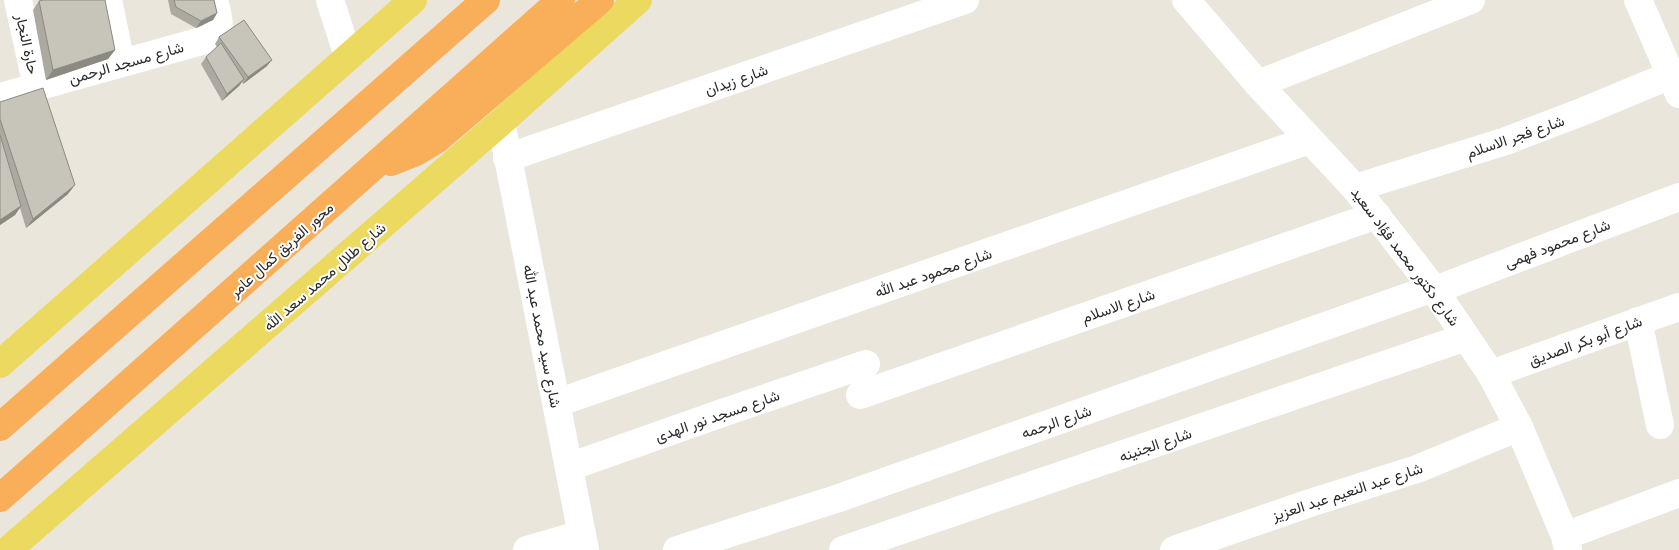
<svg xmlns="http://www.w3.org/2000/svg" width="1679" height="550" font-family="'Noto Sans',Vazirmatn,sans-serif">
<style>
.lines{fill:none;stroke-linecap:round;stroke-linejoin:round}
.minor{stroke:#fff;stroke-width:28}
.major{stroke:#ecda60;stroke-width:28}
.highway{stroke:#f9af59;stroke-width:28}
.wall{fill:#aba9a0}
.shaded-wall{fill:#8b8982}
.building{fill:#c7c4ba;stroke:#8b8982}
.labels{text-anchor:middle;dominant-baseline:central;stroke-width:4;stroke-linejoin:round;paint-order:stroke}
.street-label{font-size:15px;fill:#2a2a2a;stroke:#fff}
</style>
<rect width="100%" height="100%" fill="#ebe6dc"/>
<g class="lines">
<!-- minor -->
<g class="minor">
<polyline points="18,0 37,87"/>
<polyline points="108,0 121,63"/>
<polyline points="330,0 348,56"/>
<polyline points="1186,0 1258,84 1355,188 1433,288 1491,374 1519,427 1565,536 1568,550"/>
<polyline points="1638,0 1679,94"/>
<polyline points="1258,84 1471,0"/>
<path d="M 0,97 L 209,39 C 225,31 217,14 214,0"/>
<polyline points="501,122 585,550"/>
<polyline points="507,158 965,0"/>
<polyline points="1355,188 1506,141 1584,111 1671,75"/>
<polyline points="1435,290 1679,197"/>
<polyline points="1638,321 1660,425"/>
<polyline points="1491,374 1679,307"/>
<polyline points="860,395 1377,215"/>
<polyline points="557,403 1309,140"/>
<polyline points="569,467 725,412 866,364"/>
<polyline points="1565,536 1679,493"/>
<polyline points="527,550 582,534"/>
<polyline points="677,550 839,498 1433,288"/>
<polyline points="843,550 1466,337"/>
<polyline points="1174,550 1310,503 1417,469 1519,427"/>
</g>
<!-- major -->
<g class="major">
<polyline points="0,364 413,0"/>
<polyline points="8,550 501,122 638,0"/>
</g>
<!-- highway -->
<g class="highway">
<polyline points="391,162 416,152 436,140 600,0"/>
<polyline points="0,427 486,0"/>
<polyline points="0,498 561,0"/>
</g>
</g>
<!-- wall -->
<g class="wall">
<polygon points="168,0 214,0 217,13 213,20 196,28 171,14"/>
<polygon points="39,1 115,50 108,59 46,80 33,10"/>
<polygon points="219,37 267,66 243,84 242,82 239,86 222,101 201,64 206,57 217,47 215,44"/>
<polygon points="0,102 68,194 26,228 20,208 15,215 0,225"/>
</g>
<!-- shaded-wall -->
<g class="shaded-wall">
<polygon points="217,13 213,20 196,28 201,21"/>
<polygon points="115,50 108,59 46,80 53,70"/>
<polygon points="272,60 267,66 243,84 248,77"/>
<polygon points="244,79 239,86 222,101 227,94"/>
<polygon points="75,185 68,194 26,228 33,219"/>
<polygon points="21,206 15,215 0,225 0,220"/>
</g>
<!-- building -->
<g class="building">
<polygon points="43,0 105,0 115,50 53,70 39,1"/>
<polygon points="174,0 214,0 217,13 201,21 176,7"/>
<polygon points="244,20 272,60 248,77 219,37"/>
<polygon points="221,43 244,79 227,94 206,57"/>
<polygon points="43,88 75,185 33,219 0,119 0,102"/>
<polygon points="0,135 21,206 0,220"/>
</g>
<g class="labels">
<!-- street labels -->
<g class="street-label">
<text transform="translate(28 44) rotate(78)">حارة النجار</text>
<text transform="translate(126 62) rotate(-16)">شارع مسجد الرحمن</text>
<text transform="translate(736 79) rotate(-19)">شارع زيدان</text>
<text transform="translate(1515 136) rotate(-19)">شارع فجر الاسلام</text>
<text transform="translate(1557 243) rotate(-21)">شارع محمود فهمى</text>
<text transform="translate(281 249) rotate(-42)">محور الفريق كمال عامر</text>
<text transform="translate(1406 256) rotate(53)">شارع دكتور محمد فؤاد سعيد</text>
<text transform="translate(933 272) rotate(-19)">شارع محمود عبد الله</text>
<text transform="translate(324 276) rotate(-41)">شارع طلال محمد سعد الله</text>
<text transform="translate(1118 305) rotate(-19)">شارع الاسلام</text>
<text transform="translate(543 336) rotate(79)">شارع سيد محمد عبد الله</text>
<text transform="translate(1585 340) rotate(-20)">شارع أبو بكر الصديق</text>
<text transform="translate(717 415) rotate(-19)">شارع مسجد نور الهدى</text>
<text transform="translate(1056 421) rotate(-19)">شارع الرحمه</text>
<text transform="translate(1155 444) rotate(-19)">شارع الجنينه</text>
<text transform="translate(1347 491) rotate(-18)">شارع عبد النعيم عبد العزيز</text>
</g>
</g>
</svg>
